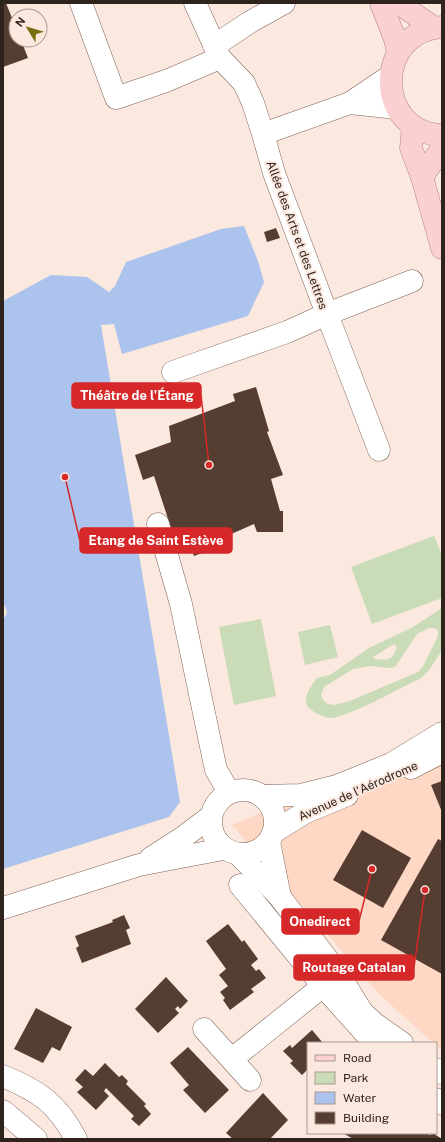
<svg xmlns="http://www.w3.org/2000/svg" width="445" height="1142" font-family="'Public Sans',sans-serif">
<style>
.built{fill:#fed8c5}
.green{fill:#cadbb8;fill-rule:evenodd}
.water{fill:#acc3ed}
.building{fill:#563d31}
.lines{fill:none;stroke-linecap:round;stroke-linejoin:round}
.minor-casing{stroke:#7e6456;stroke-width:23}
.major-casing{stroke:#b17f80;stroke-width:23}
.minor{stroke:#fff;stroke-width:22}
.major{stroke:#fad0d3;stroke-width:22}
.labels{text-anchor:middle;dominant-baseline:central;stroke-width:4;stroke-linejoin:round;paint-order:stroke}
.street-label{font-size:12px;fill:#2e231d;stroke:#fbe8df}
.leader{fill:none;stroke:#d62828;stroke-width:1.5}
.callout-dot{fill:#d62828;stroke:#fbe8df;stroke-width:1.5}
.callout{fill:#d62828;stroke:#d62828;stroke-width:1.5}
.callout-label{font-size:13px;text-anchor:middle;font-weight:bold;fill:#fff}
</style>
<rect width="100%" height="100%" fill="#fbe8df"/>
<!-- built -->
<polygon class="built" points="442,735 442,1051 436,1045 436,1043 433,1043 379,994 232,825"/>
<!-- green -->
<g class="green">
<polygon points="434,536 442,555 442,598 372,624 351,567"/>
<path d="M 442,608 L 442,650 L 429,670 L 421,678 C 402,687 349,717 331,718 C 325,718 314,713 309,708 C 301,699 311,686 317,678 L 330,675 L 369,648 L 413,627 ZM 429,628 L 434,628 L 438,630 L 438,636 L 422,668 L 418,672 L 350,701 L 334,705 L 328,704 L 323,700 L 321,695 L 324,687 L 353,669 L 371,666 L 390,668 L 395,667 L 417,634 ZM 394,644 L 397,647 C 392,661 389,660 374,659 L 373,657 Z"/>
<polygon points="261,619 276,696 234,705 219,627"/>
<polygon points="330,625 338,657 305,665 298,632"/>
</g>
<!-- water -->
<polygon class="water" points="244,226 258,261 264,282 248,316 122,354 114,324 101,325 180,802 169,817 3,869 3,621 7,612 3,601 3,301 51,275 87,277 109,292 115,286 126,262 221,229"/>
<!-- building -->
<g class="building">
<polygon points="3,3 6,3 16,28 16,40 21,40 28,58 3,67"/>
<polygon points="276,228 280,238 267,242 264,232"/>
<polygon points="256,387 269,431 267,432 283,475 271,479 280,511 283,511 283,532 257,532 254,524 229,535 232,542 194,556 186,536 175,540 154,476 143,480 135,455 171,442 169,426 235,401 233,394"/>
<polygon points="442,781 442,812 431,785"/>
<polygon points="362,830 411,858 383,908 333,880"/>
<polygon points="438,839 442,841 442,974 381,940"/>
<polygon points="124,915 130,928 126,930 131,944 82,963 76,948 79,946 75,936 113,922 112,920"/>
<polygon points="228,924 242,942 244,940 258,959 251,965 256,971 259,969 266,978 251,989 254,992 230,1010 223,1000 225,998 220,992 228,986 219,975 226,969 206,941"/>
<polygon points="166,977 188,1001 180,1009 178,1006 175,1009 179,1013 158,1033 135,1009"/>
<polygon points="36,1008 72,1027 60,1051 52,1047 43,1063 14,1049"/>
<polygon points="312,1030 323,1043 308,1043 308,1069 302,1075 290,1063 293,1061 283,1051 290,1045 292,1048"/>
<polygon points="188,1047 229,1090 205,1113 183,1090 189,1085 170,1063"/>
<polygon points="105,1063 119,1077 122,1075 128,1081 126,1084 146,1104 144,1106 151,1114 139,1126 131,1119 134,1116 106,1088 104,1091 109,1096 96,1110 77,1092 83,1087 75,1080 85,1069 93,1076"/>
<polygon points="263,1093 288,1120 270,1139 233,1139 226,1133"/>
<polygon points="343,1133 426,1133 430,1135 433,1133 442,1139 353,1139"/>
</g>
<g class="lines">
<defs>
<g id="minor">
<polyline points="81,3 116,98 166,81 220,58 195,3"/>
<polyline points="214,46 250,22 284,3"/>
<polyline points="220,58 244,83 253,103 263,134"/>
<polyline points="390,76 350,103 397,108"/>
<polyline points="173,372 287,332 327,314 274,173 263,134 350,103"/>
<polyline points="379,450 327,314 412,281"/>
<polyline points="158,524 181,604 216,770 229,792"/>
<polyline points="411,768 442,752"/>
<circle cx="243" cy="822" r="32"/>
<polyline points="263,796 301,795 337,786 391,764 442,733"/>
<polyline points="275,831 306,812 347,795"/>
<polyline points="269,842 280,897"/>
<polyline points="239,855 280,897 340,976 362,1012 375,1024 402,1043"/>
<polyline points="151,858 182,838 210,817"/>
<polyline points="240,885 323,986 374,1043"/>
<polyline points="3,908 139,865 223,849"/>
<polyline points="204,1029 250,1080"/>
<polyline points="232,1059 323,986"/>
<polyline points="436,1069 442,1073"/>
<path d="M 3,1076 C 39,1091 58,1104 76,1139"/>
<polyline points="436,1099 442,1104"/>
<polyline points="3,1111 36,1139"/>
</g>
<g id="major">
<polyline points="381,3 395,39 398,52"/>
<polyline points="398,3 433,27"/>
<path d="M 442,27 C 373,32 375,133 442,135"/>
<polyline points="413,126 411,148 422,177 442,248"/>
<polyline points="422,177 442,148"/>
</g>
</defs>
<!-- minor casing -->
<use href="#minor" class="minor-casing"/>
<!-- major casing -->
<use href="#major" class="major-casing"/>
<!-- minor -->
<use href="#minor" class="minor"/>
<!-- major -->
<use href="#major" class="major"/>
</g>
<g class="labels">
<!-- street labels -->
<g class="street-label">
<text transform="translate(297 235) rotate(70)">Allée des Arts et des Lettres</text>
<text transform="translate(358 791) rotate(-24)">Avenue de l'Aérodrome</text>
</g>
</g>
<!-- callouts -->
<path class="leader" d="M209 465L201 395M65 477L80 541M372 869L359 921M425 890L414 967"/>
<g class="callout-dot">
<circle cx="209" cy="465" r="4"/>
<circle cx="65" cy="477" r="4"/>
<circle cx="372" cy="869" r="4"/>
<circle cx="425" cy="890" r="4"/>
</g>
<g class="callout">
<rect x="72" y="383" width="129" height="25" rx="4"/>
<rect x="80" y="528" width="152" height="25" rx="4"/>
<rect x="282" y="909" width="77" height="25" rx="4"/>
<rect x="294" y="955" width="120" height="25" rx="4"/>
</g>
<g class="callout-label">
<text x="137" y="400">Théâtre de l'Étang</text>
<text x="156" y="545">Etang de Saint Estève</text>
<text x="320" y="926">Onedirect</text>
<text x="354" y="972">Routage Catalan</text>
</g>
<!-- border -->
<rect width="445" height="1142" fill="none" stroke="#2e231d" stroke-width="8"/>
<!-- legend -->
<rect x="307" y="1042" width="130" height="92" fill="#fbe8df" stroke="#a99991"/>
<rect x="315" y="1055" width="20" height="6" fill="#fad0d3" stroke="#a99991"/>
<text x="343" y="1062" font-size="12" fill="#2e231d">Road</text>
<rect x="315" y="1072" width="20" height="12" fill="#cadbb8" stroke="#a99991"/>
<text x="343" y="1082" font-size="12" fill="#2e231d">Park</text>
<rect x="315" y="1092" width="20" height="12" fill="#acc3ed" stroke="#a99991"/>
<text x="343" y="1102" font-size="12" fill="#2e231d">Water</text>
<rect x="315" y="1112" width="20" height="12" fill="#563d31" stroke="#a99991"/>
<text x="343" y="1122" font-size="12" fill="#2e231d">Building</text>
<!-- north arrow -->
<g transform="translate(28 28) rotate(308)"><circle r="19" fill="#fbe8df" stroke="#a99991"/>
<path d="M0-3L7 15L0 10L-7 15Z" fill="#796f0d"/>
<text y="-6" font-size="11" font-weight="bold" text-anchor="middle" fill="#2e231d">N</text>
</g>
</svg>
